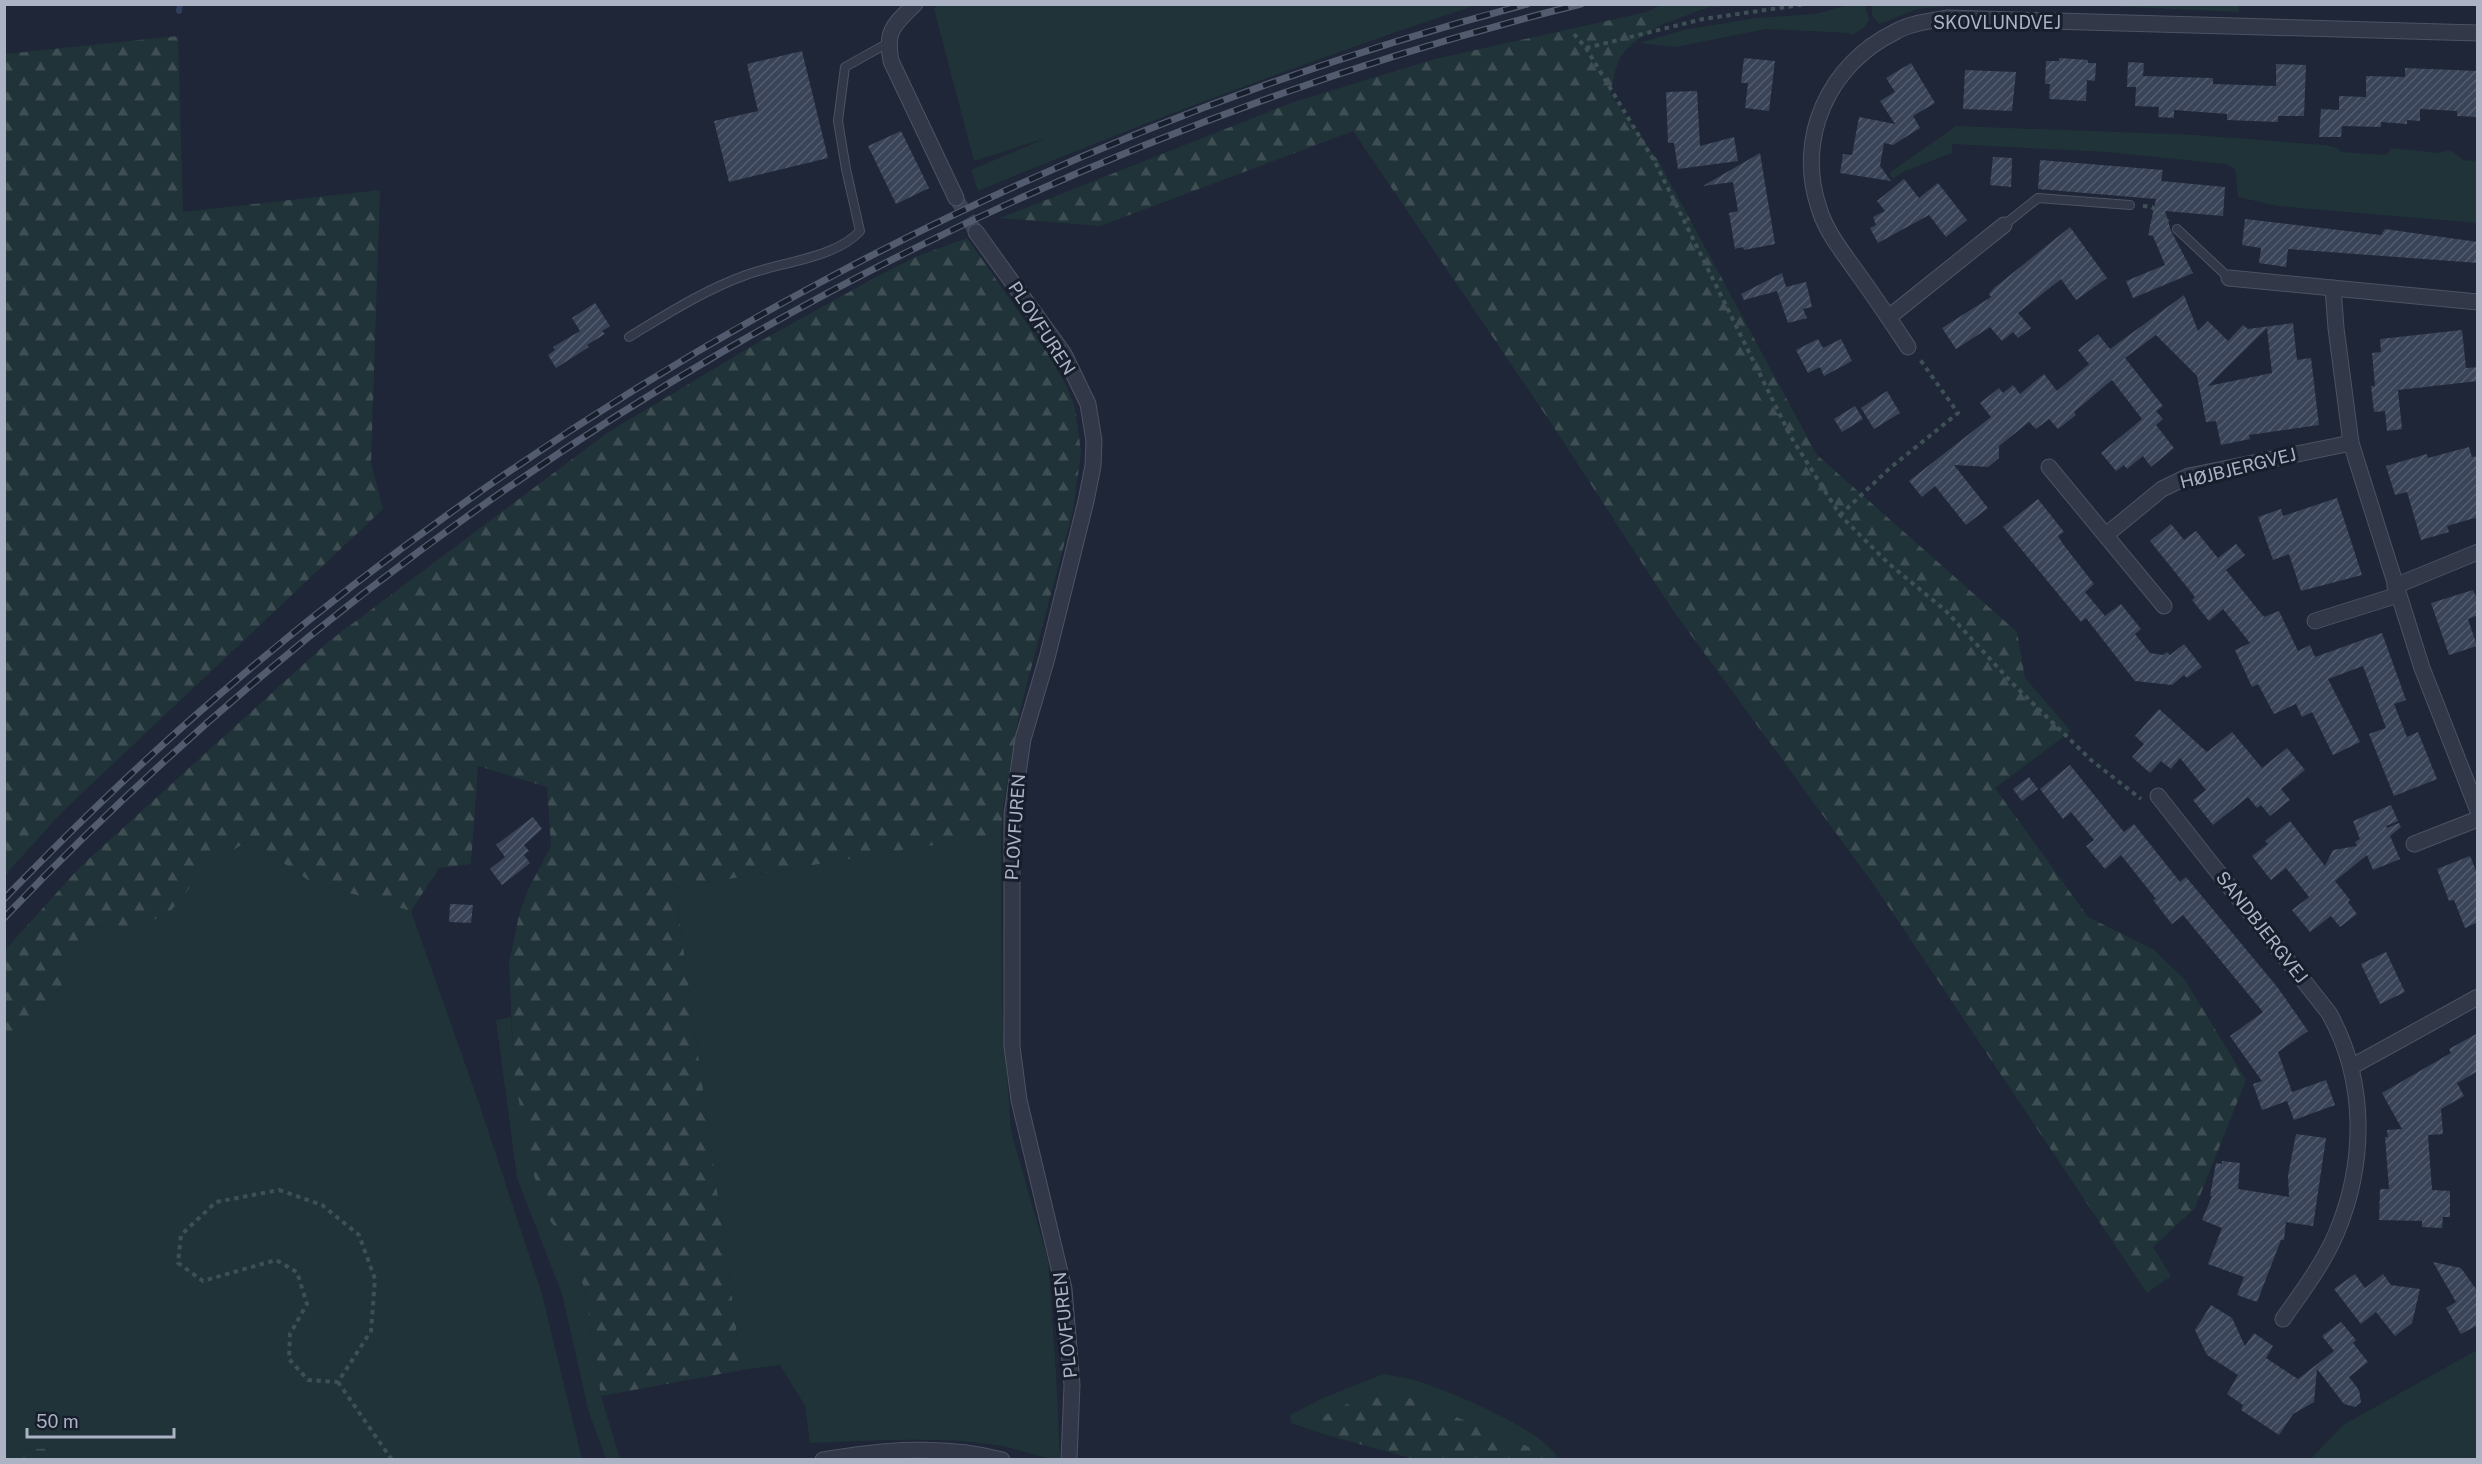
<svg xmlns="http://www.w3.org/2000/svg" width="2482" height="1464" font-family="'Public Sans',sans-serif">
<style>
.green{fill:#203338}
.forest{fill:url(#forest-firs)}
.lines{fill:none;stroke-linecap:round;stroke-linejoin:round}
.stream{stroke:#2f3d5e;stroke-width:6}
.building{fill:url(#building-hatch);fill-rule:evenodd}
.minor-tunnel{stroke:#3a4253;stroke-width:15;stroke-dasharray:15 8;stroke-linecap:butt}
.service-casing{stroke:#4c5363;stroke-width:10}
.minor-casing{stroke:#4c5363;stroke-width:17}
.path{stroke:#3e5056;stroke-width:4;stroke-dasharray:4.5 4.5;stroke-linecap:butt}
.service{stroke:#323848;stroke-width:8}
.minor{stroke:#323848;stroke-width:15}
.rail-casing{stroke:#535c6f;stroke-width:7}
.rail{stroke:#171e2c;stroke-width:4.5;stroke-dasharray:14;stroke-linecap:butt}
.labels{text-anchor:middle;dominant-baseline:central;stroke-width:6;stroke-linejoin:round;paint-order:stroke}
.street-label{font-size:18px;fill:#acb3c5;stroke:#171e2c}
</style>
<defs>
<pattern id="forest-firs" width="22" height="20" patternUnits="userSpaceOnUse" patternTransform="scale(1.5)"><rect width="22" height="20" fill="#203338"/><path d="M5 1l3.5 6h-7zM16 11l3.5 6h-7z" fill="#3e4e53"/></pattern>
<pattern id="building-hatch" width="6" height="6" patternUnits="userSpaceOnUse" patternTransform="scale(1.5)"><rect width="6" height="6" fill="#3a4458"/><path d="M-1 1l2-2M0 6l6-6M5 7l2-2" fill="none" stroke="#545d6e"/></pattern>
</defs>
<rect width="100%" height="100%" fill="#1e2637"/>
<!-- green -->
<g class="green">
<path d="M 937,4 L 1476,4 L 1476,5 C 1308,61 1142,123 978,191 L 971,170 L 1046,138 L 974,161 L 934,9 Z"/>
<polygon points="1853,4 1865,5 1869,20 1864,28 1852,35 1850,33 1766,29 1676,47 1639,43 1683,30 1756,18 1815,14"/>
<path d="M 1873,4 L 1957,4 L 1957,5 L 1917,9 L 1880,24 C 1874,20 1869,12 1873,4 Z"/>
<polygon points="2239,4 2239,12 2089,5 2089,4"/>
<polygon points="1661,5 1728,5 1706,8 1659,26 1647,12"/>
<polygon points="1956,126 2196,135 2325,145 2337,148 2341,152 2384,155 2389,153 2390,148 2439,153 2451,150 2463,160 2477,161 2477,223 2277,206 2238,197 2235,169 2225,164 2107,152 1952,144 1952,153 1905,171 1893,179 1889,173"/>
<path d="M 1001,834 L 1002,1007 L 1011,1131 L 1048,1260 L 1056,1373 L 1060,1459 C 1038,1459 1018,1448 996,1445 C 935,1436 872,1441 810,1443 L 805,1406 L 780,1365 L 742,1370 L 675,888 Z"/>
<polygon points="250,840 311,882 411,911 478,1100 542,1294 582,1459 56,1460 54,1448 5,1451 5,1046 64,984 78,940 98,927 133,930 170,912 208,865"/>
<polygon points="511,1017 514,1070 549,1219 572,1253 585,1291 601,1396 620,1459 606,1459 589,1413 562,1294 517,1178 496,1020"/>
<polygon points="2477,1350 2477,1459 2311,1459 2343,1425"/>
<path d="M 1383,1374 C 1393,1376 1405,1377 1415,1380 C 1446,1390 1546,1430 1558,1459 L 1548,1459 L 1527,1446 L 1405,1396 L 1320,1419 L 1326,1435 L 1291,1423 L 1290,1415 L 1323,1398 Z"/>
</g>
<!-- forest -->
<g class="forest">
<path d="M 1647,12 L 1659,26 C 1623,49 1617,51 1611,95 L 1659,162 L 1817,455 L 2017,632 L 2025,678 L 2071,731 L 1995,788 L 2088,917 L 2153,949 L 2185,980 L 2246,1080 L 2195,1208 L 2153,1247 L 2171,1276 L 2147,1293 L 1874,885 L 1672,609 L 1553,426 L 1353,131 L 1100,226 L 1000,218 L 1291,103 L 1435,59 Z"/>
<polygon points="178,36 183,212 380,190 371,463 383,509 62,812 5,875 5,54"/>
<polygon points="967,238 1049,355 1066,385 1075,408 1081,452 1073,511 1020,710 1003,807 1001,834 675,888 742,1370 601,1396 585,1291 572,1253 549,1219 530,1164 514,1073 509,962 520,911 529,888 551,846 547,787 478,766 471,864 439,868 411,911 311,882 250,840 208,865 170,912 133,930 98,927 79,939 64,984 5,1046 5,950 80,867 328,642 607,433 757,343 878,276 918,256"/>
<path d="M 1405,1396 L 1527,1446 L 1548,1459 L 1414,1459 L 1326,1435 L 1320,1419 C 1346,1399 1373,1397 1405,1396 Z"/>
<polygon points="54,1448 56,1459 5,1459 5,1451"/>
</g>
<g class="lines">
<!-- stream -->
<polyline class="stream" points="179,11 180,4"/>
</g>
<!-- building -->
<g class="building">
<polygon points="802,51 828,158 729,182 714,121 758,111 747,64"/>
<polygon points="1744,58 1775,61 1769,111 1745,108 1748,83 1741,83"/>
<polygon points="2059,58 2088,60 2088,63 2096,63 2095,81 2087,80 2086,101 2049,99 2050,84 2045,84 2046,61 2059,61"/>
<polygon points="2128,62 2144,63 2143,76 2213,78 2213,84 2276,86 2276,64 2306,65 2304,116 2278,116 2278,122 2227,120 2227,114 2174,110 2174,118 2158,117 2159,107 2135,106 2136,87 2127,87"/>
<polygon points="1911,63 1935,103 1913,116 1920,128 1893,145 1884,143 1880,166 1891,181 1840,173 1843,154 1852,155 1859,117 1895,124 1880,101 1895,92 1886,78"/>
<polygon points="2405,68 2478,71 2478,117 2457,116 2457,111 2420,109 2420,121 2407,120 2407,124 2381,122 2381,127 2342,126 2341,137 2319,137 2321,109 2339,110 2339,96 2366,97 2366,76 2405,77"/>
<polygon points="1965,70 2016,72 2012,111 1963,109"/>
<polygon points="1697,91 1700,146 1734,137 1738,161 1678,169 1674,143 1668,143 1666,92"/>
<polygon points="901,131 929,188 896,204 868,146"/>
<polygon points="1760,153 1775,244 1744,250 1743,247 1735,249 1729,213 1738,211 1733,182 1703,186"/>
<polygon points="1993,157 2012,158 2011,187 1990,185"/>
<polygon points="2040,160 2163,170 2161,181 2225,187 2223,216 2165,211 2171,231 2193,273 2133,298 2126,281 2165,265 2153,236 2148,235 2156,199 2038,189"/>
<polygon points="1904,179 1919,198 1938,183 1967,220 1946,237 1929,215 1878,243 1870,228 1876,225 1873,217 1885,211 1877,201"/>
<polygon points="2245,219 2381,235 2385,229 2478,242 2478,263 2288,249 2286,267 2259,263 2261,248 2242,245"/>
<polygon points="2070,227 2107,278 2076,300 2061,279 2018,313 2031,328 2018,338 2013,332 2002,341 1990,327 1956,349 1942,328 1991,297 1989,294 1994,288"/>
<polygon points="1782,273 1786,287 1806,282 1812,307 1803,309 1807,318 1788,323 1777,291 1744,300 1741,294"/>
<path d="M 2184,295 L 2198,331 L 2208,321 L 2228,341 L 2243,325 L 2248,329 L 2293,323 L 2297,360 L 2311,358 L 2319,425 L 2249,435 L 2250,439 L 2221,445 L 2216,421 L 2206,422 L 2197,376 L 2156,335 L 2125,358 L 2163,406 L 2156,411 L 2163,419 L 2156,425 L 2174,448 L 2151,467 L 2143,456 L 2127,469 L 2124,465 L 2116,471 L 2101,453 L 2142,419 L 2112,380 L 2074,412 L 2076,415 L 2058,429 L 2049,419 L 2036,429 L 2029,422 L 1999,446 L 1999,458 L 1988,467 L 1954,465 L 1988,508 L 1966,525 L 1935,486 L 1922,497 L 1909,481 L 1991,417 L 1980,403 L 1999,388 L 2003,393 L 2013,385 L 2020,394 L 2044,374 L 2057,391 L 2089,364 L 2078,350 L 2098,334 L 2110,349 ZM 2267,328 L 2272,373 L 2208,386 Z"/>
<polygon points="595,303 610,326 602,331 605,334 587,345 589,347 556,368 548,355 555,350 553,347 580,331 572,318"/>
<polygon points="2462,330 2466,368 2478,367 2478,381 2398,390 2402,429 2387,431 2385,411 2374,412 2371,386 2375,386 2372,353 2381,352 2380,339"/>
<polygon points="1818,339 1823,348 1841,339 1852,361 1824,376 1820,367 1808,373 1796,350"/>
<polygon points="1887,391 1900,413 1874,429 1861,408"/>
<polygon points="1855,406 1863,419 1842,432 1834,419"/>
<polygon points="2469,447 2472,457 2478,456 2478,517 2447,526 2449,532 2421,540 2407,492 2395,495 2386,466 2427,454 2428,458"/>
<polygon points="2337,498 2362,575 2301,591 2289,554 2273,560 2258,517 2281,509 2283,516"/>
<polygon points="2038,499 2064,532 2058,536 2063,544 2094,584 2085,592 2105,616 2121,604 2141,629 2135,634 2150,653 2163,655 2167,652 2170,655 2184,644 2202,667 2187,678 2184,675 2172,685 2135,681 2086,618 2081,622 2003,527"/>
<polygon points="2171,524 2184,540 2196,531 2218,558 2236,544 2245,555 2226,570 2264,617 2279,611 2298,651 2310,645 2315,657 2382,633 2406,700 2394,704 2407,737 2418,732 2437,779 2394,796 2369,734 2386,728 2363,666 2328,679 2360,742 2333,755 2312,712 2302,717 2296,704 2274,714 2258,684 2252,687 2235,650 2250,643 2223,609 2209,621 2192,600 2195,597 2150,541"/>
<polygon points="2473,590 2478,602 2478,615 2468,619 2477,646 2449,655 2431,603"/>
<polygon points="2159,709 2207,752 2232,732 2262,768 2287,748 2305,770 2281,789 2290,800 2270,816 2261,805 2257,808 2248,797 2213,825 2193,800 2206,790 2180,758 2171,769 2161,761 2150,773 2132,757 2144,744 2135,736"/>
<polygon points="2070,765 2124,832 2134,824 2180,882 2186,877 2278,988 2308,1031 2278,1052 2292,1092 2326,1080 2335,1105 2294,1120 2287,1101 2262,1110 2253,1084 2262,1081 2230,1036 2263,1012 2183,915 2172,924 2153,900 2156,899 2121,855 2105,869 2086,846 2094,840 2071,812 2063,819 2040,789"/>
<polygon points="2029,777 2038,789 2022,801 2013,789"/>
<polygon points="2391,805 2398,821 2386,826 2387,828 2399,823 2401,827 2390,836 2400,859 2373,870 2367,855 2335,881 2350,900 2348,902 2357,914 2340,927 2331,916 2310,932 2292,910 2309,897 2286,868 2271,880 2252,856 2268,844 2265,841 2290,821 2325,866 2333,850 2357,846 2355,842 2360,839 2353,821"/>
<polygon points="533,817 542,829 524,845 529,851 524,855 530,863 502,885 490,869 505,857 496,845"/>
<polygon points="2470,856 2478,876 2478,922 2465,928 2454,900 2449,901 2437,869"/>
<polygon points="450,904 473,905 471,923 449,922"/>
<polygon points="2386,952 2405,992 2380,1004 2361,964"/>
<polygon points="2478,1033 2478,1071 2457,1083 2464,1096 2441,1109 2443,1134 2428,1135 2432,1190 2450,1191 2450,1217 2443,1217 2442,1228 2422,1227 2422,1221 2379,1220 2380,1189 2389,1189 2385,1137 2388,1137 2387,1130 2402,1129 2382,1093 2451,1053 2449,1049"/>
<polygon points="2296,1134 2326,1138 2313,1226 2286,1222 2284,1240 2281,1240 2257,1302 2237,1295 2244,1277 2208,1264 2222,1228 2202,1220 2212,1196 2210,1196 2216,1163 2222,1164 2222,1161 2240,1163 2238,1189 2289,1197 2288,1175"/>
<polygon points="2433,1262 2461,1268 2478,1292 2478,1325 2461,1334 2446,1308 2456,1302"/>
<polygon points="2355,1274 2365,1288 2383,1274 2391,1285 2420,1289 2412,1323 2395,1336 2376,1312 2361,1324 2334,1289"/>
<polygon points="2211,1305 2232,1318 2245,1346 2254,1333 2273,1346 2266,1358 2298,1379 2334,1351 2322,1336 2341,1322 2356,1340 2353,1343 2368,1362 2349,1377 2359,1390 2361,1402 2355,1407 2344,1404 2317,1369 2314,1402 2293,1414 2279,1435 2241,1410 2243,1405 2227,1394 2238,1375 2207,1355 2195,1330"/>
</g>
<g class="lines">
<!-- minor-tunnel -->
<polyline class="minor-tunnel" points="956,198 976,232"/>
<defs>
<g id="service">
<polyline points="2004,225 2038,198 2130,205"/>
<polyline points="2177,229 2229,278"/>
<path d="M 629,337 C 667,314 704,290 746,275 C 781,262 836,258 860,231 L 846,169 L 838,121 L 845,67 L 888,43"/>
</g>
<g id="minor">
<path d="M 915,4 C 894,25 885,30 891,61 L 956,198"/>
<polyline points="976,232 1064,354 1088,404 1094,441 1093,466 1086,501 1047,658 1023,739 1012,814 1012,1046 1019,1100 1064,1289 1072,1385 1069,1460"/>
<polyline points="2229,278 2478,302"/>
<polyline points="2333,288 2336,328 2351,443 2422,668 2478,811"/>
<polyline points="1889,317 2004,225"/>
<path d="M 1908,347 C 1891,321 1874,296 1856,271 C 1842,251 1826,232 1819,208 C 1795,138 1829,64 1895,32 C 1911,23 1930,21 1948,18 L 2478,33"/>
<polyline points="2049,467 2164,606"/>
<polyline points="2106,535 2162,489 2189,476 2351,443"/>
<polyline points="2395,586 2478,552"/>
<polyline points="2315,621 2398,595"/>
<path d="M 2158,796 L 2329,1013 C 2367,1081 2366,1163 2336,1234 C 2323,1264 2302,1292 2283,1319"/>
<polyline points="2414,844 2478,819"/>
<polyline points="2351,1067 2478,997"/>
<path d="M 823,1460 C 881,1450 945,1444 1002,1460"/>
</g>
</defs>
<!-- service casing -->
<use href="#service" class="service-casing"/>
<!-- minor casing -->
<use href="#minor" class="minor-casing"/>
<!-- path -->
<g class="path">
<polyline points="1574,34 1586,48 1656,164 1791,437 1840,515 1888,563 1946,611 2013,684 2091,760 2141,799"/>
<polyline points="1586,48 1703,19 1807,4"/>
<polyline points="2143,206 2152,207 2168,222"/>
<polyline points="1840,515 1890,468 1958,413 1919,358"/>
<polygon points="279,1190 322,1205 359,1235 375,1279 371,1331 338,1382 308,1380 289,1359 290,1334 307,1304 297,1272 276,1260 203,1281 178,1263 181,1235 216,1202"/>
<polyline points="338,1382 392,1460"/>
</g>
<!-- service -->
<use href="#service" class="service"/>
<!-- minor -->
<use href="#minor" class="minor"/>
<defs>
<g id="rail">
<path d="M 4,899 C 73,828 144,759 219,695 C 596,370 1045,131 1527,4"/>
<path d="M 4,918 C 433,469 978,154 1581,4"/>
</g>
</defs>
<!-- rail casing -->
<use href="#rail" class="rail-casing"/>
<!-- rail -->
<use href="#rail" class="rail"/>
</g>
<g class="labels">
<!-- street labels -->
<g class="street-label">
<text x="1997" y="22">SKOVLUNDVEJ</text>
<text transform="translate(1042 328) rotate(57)">PLOVFUREN</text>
<text transform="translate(2238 468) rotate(-14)">HØJBJERGVEJ</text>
<text transform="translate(1015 827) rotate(-86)">PLOVFUREN</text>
<text transform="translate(2262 927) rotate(52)">SANDBJERGVEJ</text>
<text transform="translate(1065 1325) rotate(-96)">PLOVFUREN</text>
</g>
</g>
<!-- border -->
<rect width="2482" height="1464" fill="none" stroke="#acb3c5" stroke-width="12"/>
<!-- scale -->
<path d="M27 1428v9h147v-9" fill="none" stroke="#acb3c5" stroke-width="3"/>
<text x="36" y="1428" font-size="18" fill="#acb3c5" stroke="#171e2c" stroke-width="4.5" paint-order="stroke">50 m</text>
</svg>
